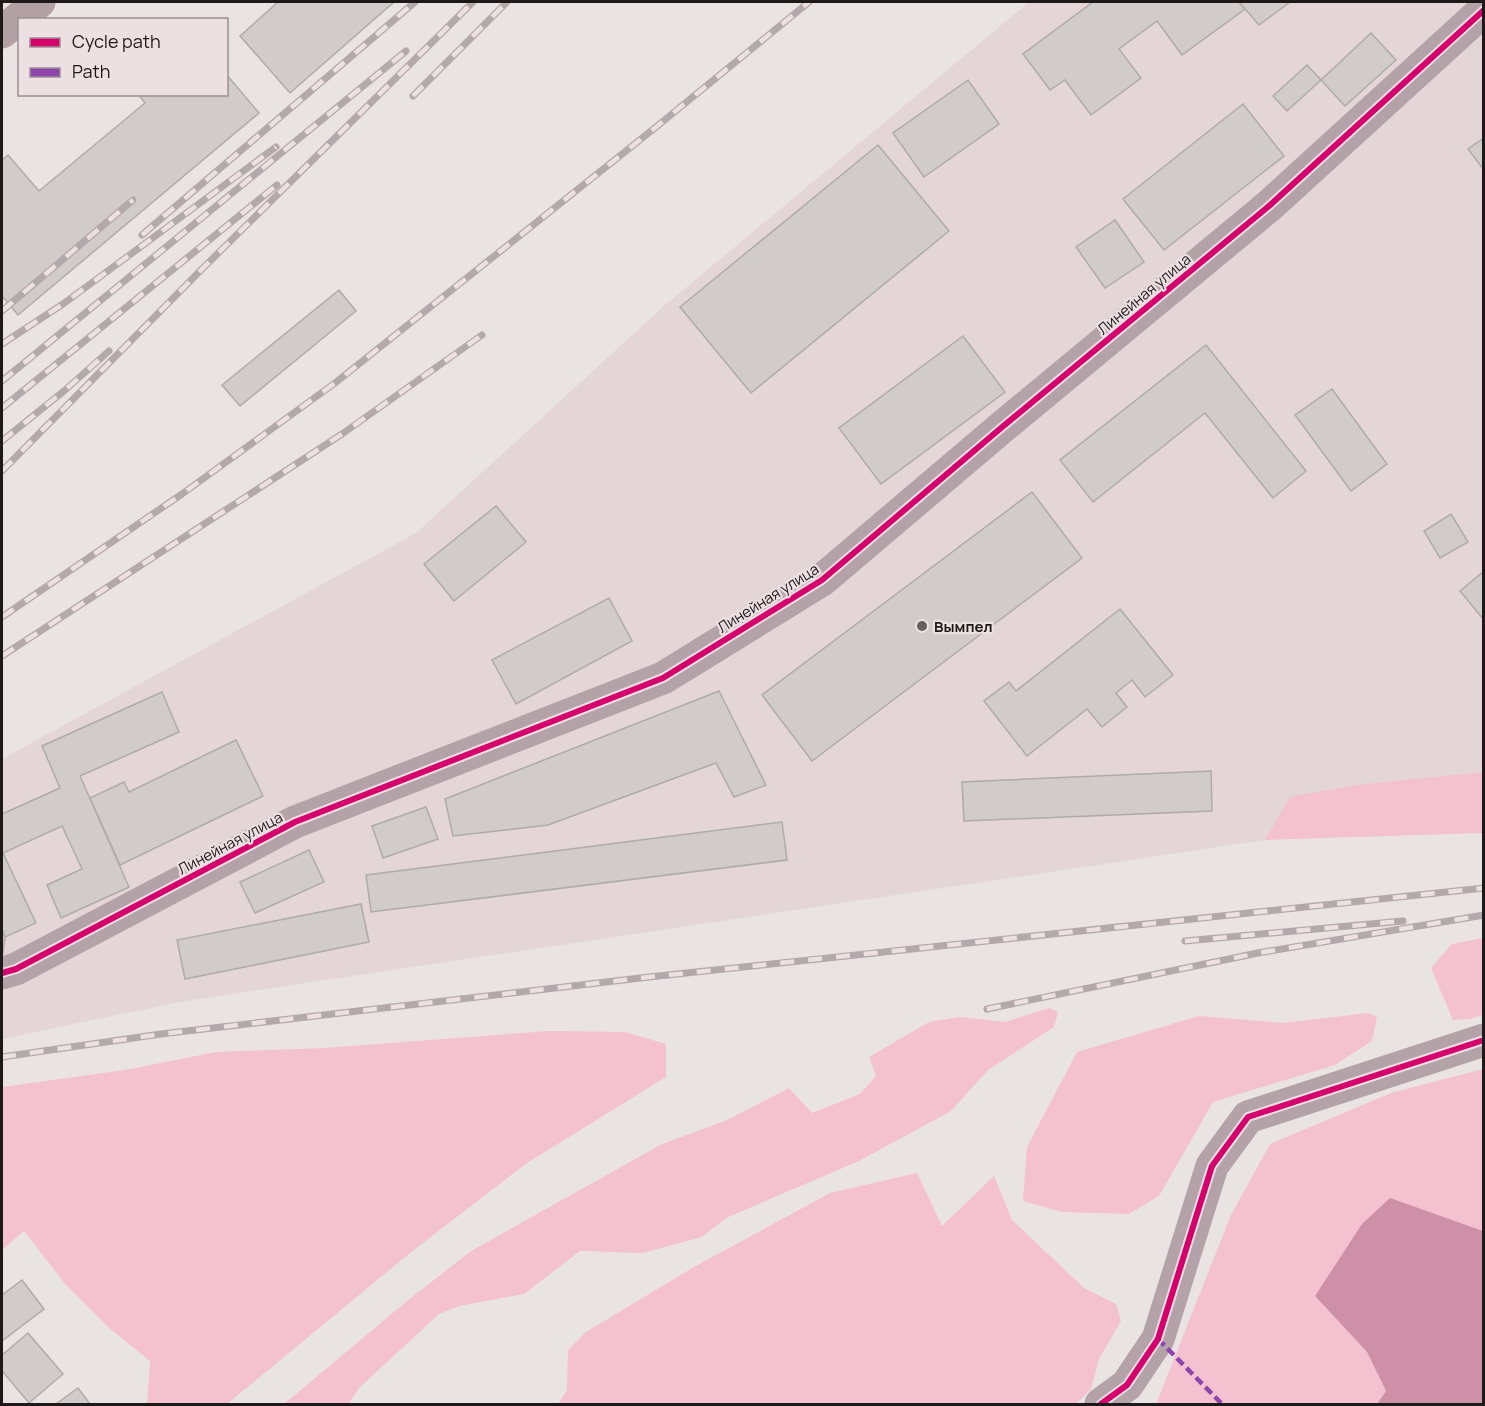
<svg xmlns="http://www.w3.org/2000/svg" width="1485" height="1406" font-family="Manrope,sans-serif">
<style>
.built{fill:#e4d5d9}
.green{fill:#f4c1d1}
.water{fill:#ce90a6}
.building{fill:#d1cbcc;stroke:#afaaab;stroke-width:1.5}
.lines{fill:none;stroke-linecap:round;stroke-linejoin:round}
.minor{stroke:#b3a2a7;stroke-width:33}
.secondary{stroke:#b2a0a5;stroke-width:33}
.rail-casing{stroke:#b3a8ab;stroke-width:7}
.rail{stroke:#ede0e3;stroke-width:4.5;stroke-dasharray:14;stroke-linecap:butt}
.quiet{stroke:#8e44ad;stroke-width:4.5;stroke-dasharray:9 4.5;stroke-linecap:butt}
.cycleway-casing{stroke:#ede0e3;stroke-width:10}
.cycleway{stroke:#d6006c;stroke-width:6}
.poi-dot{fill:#655f61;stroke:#ede0e3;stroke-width:2}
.labels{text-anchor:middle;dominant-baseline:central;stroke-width:4.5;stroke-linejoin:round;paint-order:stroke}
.street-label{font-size:15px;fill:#1d181a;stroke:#ede0e3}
.poi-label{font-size:15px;font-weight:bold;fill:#1d181a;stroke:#ede0e3;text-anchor:start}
</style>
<rect width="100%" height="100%" fill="#eae3e4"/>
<!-- built -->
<polygon class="built" points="1029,2 1483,2 1483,786 1265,840 179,1002 2,1039 2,759 416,533 665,305"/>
<!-- green -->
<g class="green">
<polygon points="1483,772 1483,833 1265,840 1290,797 1357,785"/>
<polygon points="1483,938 1483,1015 1469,1019 1453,1020 1431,968 1452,944"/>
<polygon points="1049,1008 1058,1012 1054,1027 988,1070 951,1111 859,1161 726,1218 702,1237 642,1253 580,1251 524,1294 459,1306 439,1314 359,1388 348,1404 284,1404 407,1301 471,1251 662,1144 725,1121 789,1088 812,1113 860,1094 876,1076 869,1057 929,1022 960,1017 1005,1022"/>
<polygon points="1368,1013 1377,1017 1372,1041 1335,1065 1213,1102 1159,1196 1129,1214 1062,1212 1023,1201 1027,1147 1077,1052 1199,1016 1283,1023"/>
<polygon points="549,1031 625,1032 666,1044 666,1077 527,1163 410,1253 227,1404 147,1404 150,1361 108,1327 66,1285 24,1231 2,1250 2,1087 125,1070 216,1052 324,1048"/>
<polygon points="1483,1069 1483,1231 1390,1199 1315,1296 1367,1352 1386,1391 1377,1404 1156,1404 1231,1215 1270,1144 1391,1093"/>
<polygon points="917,1173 942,1226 994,1176 1012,1220 1084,1288 1116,1304 1121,1321 1099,1359 1091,1389 1076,1404 558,1404 567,1390 568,1350 586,1332 694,1267 830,1193"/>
</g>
<!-- water -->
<polygon class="water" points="1390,1198 1483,1231 1483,1404 1377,1404 1386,1391 1367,1352 1315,1296 1362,1224"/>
<!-- building -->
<g class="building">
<polygon points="278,2 394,2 290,93 240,36"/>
<polygon points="1093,2 1239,2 1245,9 1182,55 1157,21 1119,49 1141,78 1091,115 1065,80 1050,90 1023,54"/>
<polygon points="1239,2 1290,2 1259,25"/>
<polygon points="1371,33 1396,60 1345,106 1321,80"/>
<polygon points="1307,65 1321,80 1287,111 1273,96"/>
<polygon points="226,74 259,113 18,315 2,296 2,160 8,155 39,191 145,103 138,94 226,94"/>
<polygon points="968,80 999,124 924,177 893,133"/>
<polygon points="1243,104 1284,156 1164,250 1123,199"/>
<polygon points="1484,138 1484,170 1468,149"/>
<polygon points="878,145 949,231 751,393 680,307"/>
<polygon points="1115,220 1144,262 1105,288 1076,247"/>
<polygon points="339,290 356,311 240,406 222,385"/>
<polygon points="963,336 1005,392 881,484 839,428"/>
<polygon points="1206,345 1306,471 1273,498 1205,413 1093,502 1060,460"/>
<polygon points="1332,389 1387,464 1351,491 1295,415"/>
<polygon points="1032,492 1082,558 812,761 762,695"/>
<polygon points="496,506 526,542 454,601 424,564"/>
<polygon points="1451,514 1468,542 1440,558 1424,531"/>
<polygon points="1484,571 1484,620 1460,591"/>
<polygon points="609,598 632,641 516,704 492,660"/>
<polygon points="1120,609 1173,675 1145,697 1132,680 1116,693 1127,707 1102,727 1087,709 1027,756 984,701 1009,682 1016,691"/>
<polygon points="719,691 766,785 734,797 716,763 548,825 453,836 445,799"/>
<polygon points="162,692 179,732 80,776 129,887 61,918 47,885 82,869 62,826 3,853 36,923 5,937 2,929 2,814 60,788 42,746"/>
<polygon points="236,740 263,796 120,865 90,798 124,782 129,792"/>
<polygon points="1211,771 1212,811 964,821 962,782"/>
<polygon points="426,807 438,839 383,858 372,826"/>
<polygon points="782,822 787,860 371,912 366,875"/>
<polygon points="309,850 324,882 255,913 240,882"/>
<polygon points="361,904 369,942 185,979 177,940"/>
<polygon points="2,929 5,937 3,953 2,954"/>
<polygon points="22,1280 44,1309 2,1341 2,1295"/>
<polygon points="28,1333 63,1374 29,1403 2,1371 2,1355"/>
<polygon points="78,1388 90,1404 56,1404"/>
</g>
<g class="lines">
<!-- minor -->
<g class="minor">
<polyline points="2,973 16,969 295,822 663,678 822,580 1001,428 1269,206 1484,10"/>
<polyline points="1101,1404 1127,1385 1158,1339 1212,1166 1248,1117 1484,1040"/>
</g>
<!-- secondary -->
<polyline class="secondary" points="2,32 39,2"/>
<defs>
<g id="rail">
<polyline points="413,96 507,2"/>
<polyline points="142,235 415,2"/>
<polyline points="2,311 133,200"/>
<polyline points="2,344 63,304 276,147"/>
<polyline points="2,381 406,51"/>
<polyline points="2,408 277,185"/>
<polyline points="2,441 64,391 109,351"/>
<polyline points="2,471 202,269 473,2"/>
<polyline points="2,617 182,494 335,383 656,127 809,2"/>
<polyline points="2,656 342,434 482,335"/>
<polyline points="1185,941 1403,921"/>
<polyline points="987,1009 1258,953 1484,915"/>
<polyline points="2,1057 161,1034 649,977 1484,888"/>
</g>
</defs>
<!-- rail casing -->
<use href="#rail" class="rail-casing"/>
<!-- rail -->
<use href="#rail" class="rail"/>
<!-- quiet -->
<polyline class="quiet" points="1158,1339 1222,1404"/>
<defs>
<g id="cycleway">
<polyline points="2,973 16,969 295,822 663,678 822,580 1001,428 1269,206 1484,10"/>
<polyline points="1101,1404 1127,1385 1158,1339 1212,1166 1248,1117 1484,1040"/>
</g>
</defs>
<!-- cycleway casing -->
<use href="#cycleway" class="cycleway-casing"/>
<!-- cycleway -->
<use href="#cycleway" class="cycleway"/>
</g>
<!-- markers -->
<circle class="poi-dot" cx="922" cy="626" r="6"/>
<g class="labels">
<!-- street labels -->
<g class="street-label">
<text transform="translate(1144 294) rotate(-40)">Линейная улица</text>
<text transform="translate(768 598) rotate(-32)">Линейная улица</text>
<text transform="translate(230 843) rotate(-28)">Линейная улица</text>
</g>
<!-- poi labels -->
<g class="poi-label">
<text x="934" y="626">Вымпел</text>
</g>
</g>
<!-- border -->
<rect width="1485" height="1406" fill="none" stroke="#1d181a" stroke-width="6"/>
<!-- legend -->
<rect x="18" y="18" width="210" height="78" fill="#ede0e3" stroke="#9a9093" stroke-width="1.5"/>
<rect x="30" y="38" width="30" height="9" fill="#d6006c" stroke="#9a9093" stroke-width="1.5"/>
<text x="72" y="48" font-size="18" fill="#1d181a">Cycle path</text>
<rect x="30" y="68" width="30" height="9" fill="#8e44ad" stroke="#9a9093" stroke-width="1.5"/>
<text x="72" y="78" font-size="18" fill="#1d181a">Path</text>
</svg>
